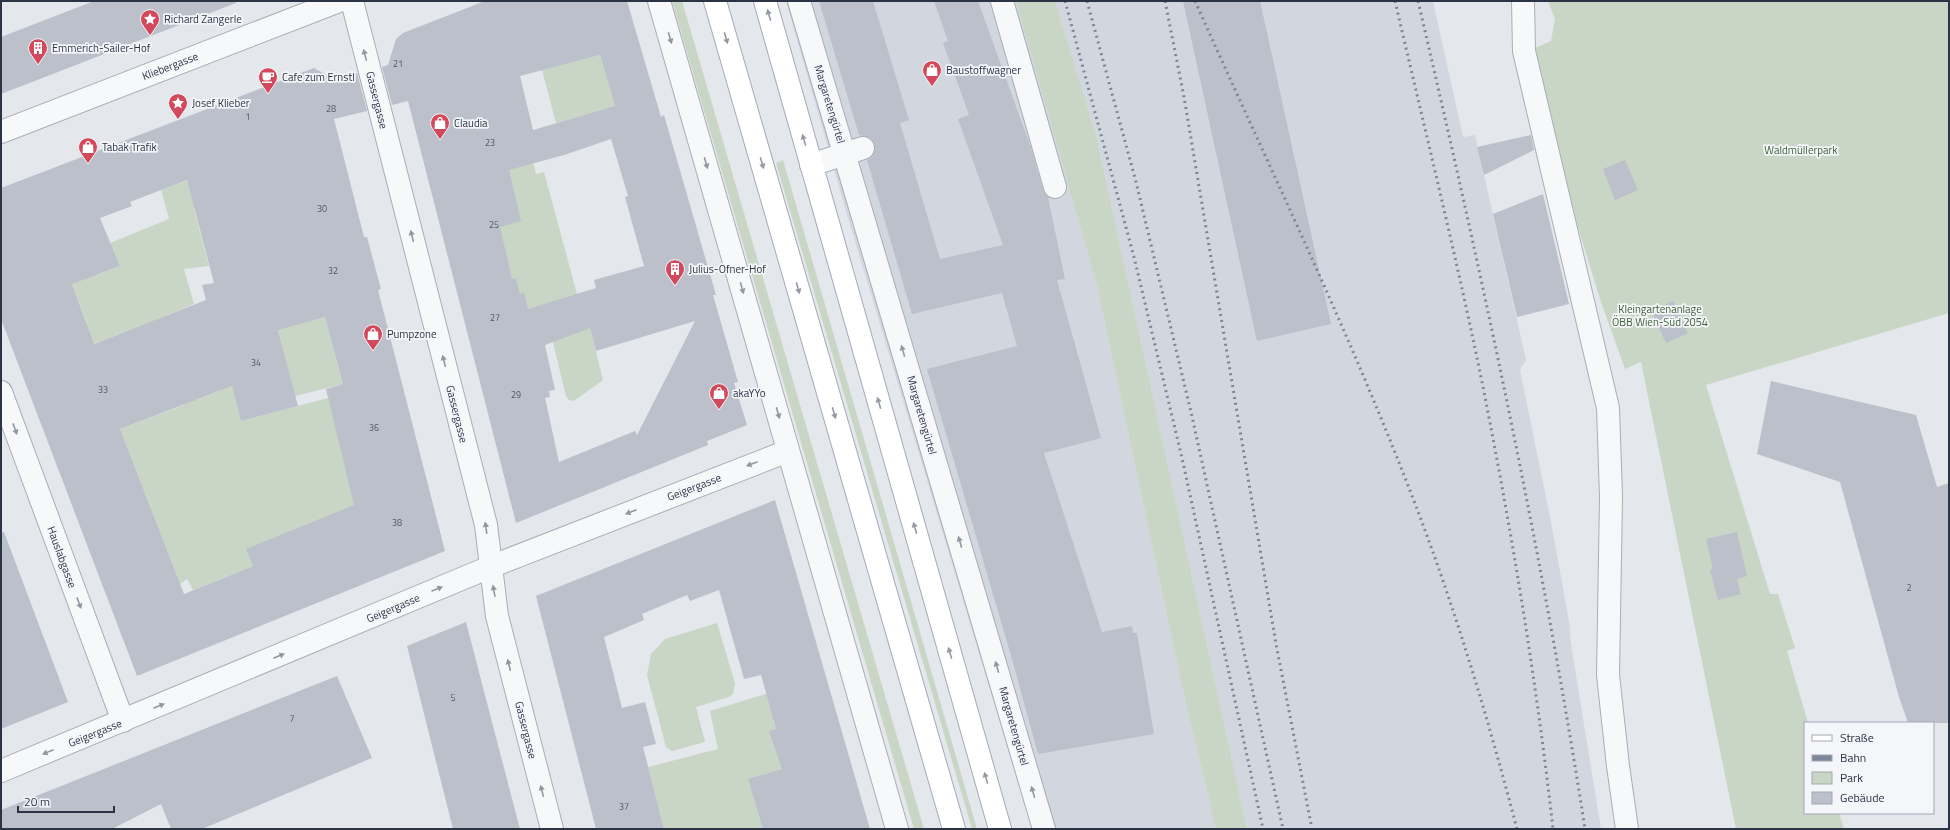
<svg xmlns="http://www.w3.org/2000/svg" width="1950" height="830" font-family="'Titillium Web',sans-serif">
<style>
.built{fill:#d2d6de}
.green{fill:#c9d6c5}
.building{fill:#bbc0ca;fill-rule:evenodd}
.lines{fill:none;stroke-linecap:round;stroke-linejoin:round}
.minor-casing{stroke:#a9aeb7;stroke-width:24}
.major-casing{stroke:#a3abb8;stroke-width:24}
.minor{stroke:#f7f8fa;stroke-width:22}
.major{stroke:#fff;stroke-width:22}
.rail{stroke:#7d8696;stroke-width:3;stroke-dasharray:2 4;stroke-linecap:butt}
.oneway{fill:#959aa2}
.oneway2{fill:#9196a0}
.labels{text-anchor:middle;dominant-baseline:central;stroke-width:3.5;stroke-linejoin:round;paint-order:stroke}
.number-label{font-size:9px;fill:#4f5766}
.poi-label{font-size:11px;fill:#2b3445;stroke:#f4f6f9;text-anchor:start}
.street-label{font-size:11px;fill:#2b3445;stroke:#f4f6f9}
.park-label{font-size:11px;fill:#3f6138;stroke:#f4f6f9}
</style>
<rect width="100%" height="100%" fill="#e4e7ec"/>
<!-- built -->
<g class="built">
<polygon points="786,1 1016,1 1097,286 1183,691 1216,829 1032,829 845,208"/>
<polygon points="1055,1 1433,1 1463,137 1475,135 1526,360 1520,370 1551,522 1570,627 1570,638 1601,829 1247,829 1096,135"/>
</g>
<!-- green -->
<g class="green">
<polygon points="672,1 682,1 924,829 914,829"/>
<polygon points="1016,1 1055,1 1096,135 1247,829 1216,829 1183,691 1097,286"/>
<polygon points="1548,1 1949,1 1949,313 1706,385 1770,594 1778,594 1795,648 1787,651 1808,723 1805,723 1805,813 1839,813 1844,829 1736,829 1641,362 1625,369 1600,299 1576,221 1535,48 1551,41 1555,19"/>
<polygon points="600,55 617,113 588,114 556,123 542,70"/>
<polygon points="783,160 977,829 972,829 776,163"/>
<polygon points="533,163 536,174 544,172 577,294 561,299 584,320 587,329 590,328 603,380 574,401 569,400 566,396 552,338 529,345 516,278 512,279 485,176"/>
<polygon points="190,179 244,188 194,209 209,266 184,269 194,304 165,316 196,400 220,391 207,348 221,344 241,421 328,398 370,501 328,516 247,549 253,566 193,590 187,579 180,584 120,429 184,405 153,321 88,346 86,321 73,286 44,241 88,252 97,275 120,266 110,243 169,219 161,190"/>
<polygon points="325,317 343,384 295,396 278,329"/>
<polygon points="717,623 735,683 733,694 729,697 696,707 705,742 672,751 666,747 647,675 651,654 665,639"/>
<polygon points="772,692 780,718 773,720 776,729 799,764 749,779 763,829 664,829 648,767 718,749 710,711"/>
</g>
<!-- building -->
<g class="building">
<polygon points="94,1 236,1 236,3 1,94 1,37"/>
<path d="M 485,1 L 627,1 L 661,117 L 664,115 L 716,295 L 713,295 L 738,382 L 734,383 L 747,425 L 707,441 L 708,445 L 516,523 L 408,101 L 392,105 L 382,67 L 388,65 L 396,39 L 403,33 ZM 600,55 L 615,106 L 533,130 L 520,76 ZM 611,139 L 628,196 L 625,197 L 644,266 L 594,280 L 596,288 L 528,309 L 524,293 L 520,294 L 516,278 L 512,279 L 500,227 L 521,221 L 509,170 L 564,155 ZM 695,321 L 637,435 L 635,431 L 559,462 L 545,398 L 550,397 L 549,391 L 555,390 L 545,345 L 590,328 L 596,351 Z"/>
<polygon points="819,1 873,1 909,120 900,123 940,259 1003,245 958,119 969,115 943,43 948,41 934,1 978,1 1031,148 1043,190 1048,197 1065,279 1057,280 1101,438 1044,453 1102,632 1132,626 1133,633 1137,633 1154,734 1038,754 1012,659 927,369 1017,346 1002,293 912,314 867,160 873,156 875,150 875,144 871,138 859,135"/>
<polygon points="1183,1 1260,1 1331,324 1257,341"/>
<path d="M 314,68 L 332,78 L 357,73 L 367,111 L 334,119 L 364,237 L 367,237 L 381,289 L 378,290 L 445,551 L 137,676 L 1,319 L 1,188 ZM 187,180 L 214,283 L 202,285 L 206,300 L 94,344 L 72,284 L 120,266 L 100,218 L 132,206 L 130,202 ZM 325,317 L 343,384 L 326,389 L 354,505 L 246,549 L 253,566 L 184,594 L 120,429 L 232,386 L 241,421 L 298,406 L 278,330 Z"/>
<polygon points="1531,135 1534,150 1484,175 1477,147"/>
<polygon points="1625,160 1638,190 1615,200 1603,169"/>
<polygon points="1543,194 1569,304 1517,317 1493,214"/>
<polygon points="1673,301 1688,333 1666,343 1651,311"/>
<polygon points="1771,381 1916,415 1937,487 1949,483 1949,723 1908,723 1899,697 1840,482 1757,454"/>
<polygon points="775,500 870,829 763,829 748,779 782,769 769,731 776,729 761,675 744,679 719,590 690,601 687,595 642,614 644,620 604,637 622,708 645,702 656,744 643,747 664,829 596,829 536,596"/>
<polygon points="4,532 68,702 1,729 1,533"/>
<polygon points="1737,532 1747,576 1737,579 1741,594 1718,600 1710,570 1713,569 1706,539"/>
<polygon points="466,622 493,726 520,829 453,829 407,646"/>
<polygon points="337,676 372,758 202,829 171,829 161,804 112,829 1,829 1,810"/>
</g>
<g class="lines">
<defs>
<g id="minor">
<polyline points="352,1 486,525 497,616 552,829"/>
<polyline points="659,1 897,829"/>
<polyline points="799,1 1044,829"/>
<polyline points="1002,1 1055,187"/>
<polyline points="1523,1 1524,51 1608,408 1611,497 1608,675 1618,766 1627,829"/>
<polyline points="1,132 339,1"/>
<polyline points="811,165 863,148"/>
<polyline points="1,392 123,721"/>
<polyline points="1,771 490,567 788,451"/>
</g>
<g id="major">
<polyline points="715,1 954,829"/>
<polyline points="765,1 1000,829"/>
</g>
</defs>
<!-- minor casing -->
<use href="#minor" class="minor-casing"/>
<!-- major casing -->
<use href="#major" class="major-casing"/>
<!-- minor -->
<use href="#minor" class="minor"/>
<!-- major -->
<use href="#major" class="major"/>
<!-- rail -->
<g class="rail">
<polyline points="1065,1 1134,257 1182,458 1263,829"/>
<polyline points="1087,1 1136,182 1191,412 1283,829"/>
<polyline points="1165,1 1184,97 1276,644 1312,829"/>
<path d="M 1195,1 C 1269,167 1349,331 1414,501 C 1455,608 1488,718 1517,829"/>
<path d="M 1395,1 C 1424,126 1455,251 1481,377 C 1511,527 1536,677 1553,829"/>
<path d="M 1418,1 C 1482,275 1542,551 1585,829"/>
</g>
</g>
<!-- one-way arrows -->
<defs><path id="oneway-solid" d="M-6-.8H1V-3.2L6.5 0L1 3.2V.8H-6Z"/></defs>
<g class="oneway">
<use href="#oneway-solid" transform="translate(769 15) rotate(-106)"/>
<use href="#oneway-solid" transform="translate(726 38) rotate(74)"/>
<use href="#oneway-solid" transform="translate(804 140) rotate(-106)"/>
<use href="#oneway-solid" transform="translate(762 163) rotate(74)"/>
<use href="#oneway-solid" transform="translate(798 288) rotate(74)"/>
<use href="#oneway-solid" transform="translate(879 403) rotate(-106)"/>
<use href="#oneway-solid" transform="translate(834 413) rotate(74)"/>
<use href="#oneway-solid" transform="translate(915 528) rotate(-106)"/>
<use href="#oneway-solid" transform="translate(950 653) rotate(-106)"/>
<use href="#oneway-solid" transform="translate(986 778) rotate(-106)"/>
</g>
<g class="oneway2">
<use href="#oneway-solid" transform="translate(670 38) rotate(74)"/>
<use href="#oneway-solid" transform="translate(365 55) rotate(-104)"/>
<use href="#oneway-solid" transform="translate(706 163) rotate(74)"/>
<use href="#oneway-solid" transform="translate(412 236) rotate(-104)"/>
<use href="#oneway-solid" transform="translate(742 288) rotate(74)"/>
<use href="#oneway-solid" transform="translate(903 351) rotate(-106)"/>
<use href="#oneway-solid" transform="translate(444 361) rotate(-104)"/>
<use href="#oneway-solid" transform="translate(778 413) rotate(74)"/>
<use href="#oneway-solid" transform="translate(15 429) rotate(70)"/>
<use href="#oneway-solid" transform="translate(752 464) rotate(159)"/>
<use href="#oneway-solid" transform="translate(631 512) rotate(159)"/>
<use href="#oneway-solid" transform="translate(486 528) rotate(-98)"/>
<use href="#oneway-solid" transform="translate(960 542) rotate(-106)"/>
<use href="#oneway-solid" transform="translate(437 589) rotate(-23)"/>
<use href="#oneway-solid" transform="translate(494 591) rotate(-100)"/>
<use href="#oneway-solid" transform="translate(79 603) rotate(70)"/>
<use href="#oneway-solid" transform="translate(279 656) rotate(-23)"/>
<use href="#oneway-solid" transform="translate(509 665) rotate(-104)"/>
<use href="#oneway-solid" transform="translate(997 667) rotate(-106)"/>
<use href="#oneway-solid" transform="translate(159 706) rotate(-23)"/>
<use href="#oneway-solid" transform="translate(48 752) rotate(158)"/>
<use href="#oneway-solid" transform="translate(542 791) rotate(-104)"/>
<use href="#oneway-solid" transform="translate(1033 792) rotate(-106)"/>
</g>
<!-- icons -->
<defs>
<symbol id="sight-pin" viewBox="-11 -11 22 30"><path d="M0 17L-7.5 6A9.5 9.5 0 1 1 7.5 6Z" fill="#d1495b" stroke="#f4f6f9"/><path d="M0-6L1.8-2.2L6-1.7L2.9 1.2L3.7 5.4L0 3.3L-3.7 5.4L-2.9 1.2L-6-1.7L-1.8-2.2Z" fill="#fff"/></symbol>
<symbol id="building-pin" viewBox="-11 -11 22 30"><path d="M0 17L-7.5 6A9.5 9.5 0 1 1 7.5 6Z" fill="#d1495b" stroke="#f4f6f9"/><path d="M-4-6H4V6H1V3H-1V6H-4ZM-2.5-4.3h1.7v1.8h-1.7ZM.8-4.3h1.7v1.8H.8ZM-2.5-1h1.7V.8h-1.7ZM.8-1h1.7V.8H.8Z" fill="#fff"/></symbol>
<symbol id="shop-pin" viewBox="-11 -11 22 30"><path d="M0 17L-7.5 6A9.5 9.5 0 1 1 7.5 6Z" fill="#d1495b" stroke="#f4f6f9"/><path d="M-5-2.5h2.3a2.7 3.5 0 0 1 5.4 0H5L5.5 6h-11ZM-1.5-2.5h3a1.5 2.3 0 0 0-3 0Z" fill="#fff"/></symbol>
<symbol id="cafe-pin" viewBox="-11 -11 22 30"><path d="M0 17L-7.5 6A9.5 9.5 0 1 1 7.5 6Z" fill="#d1495b" stroke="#f4f6f9"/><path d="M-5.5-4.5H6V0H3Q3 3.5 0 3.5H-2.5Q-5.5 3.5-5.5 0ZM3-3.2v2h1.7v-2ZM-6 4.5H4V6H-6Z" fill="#fff"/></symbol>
</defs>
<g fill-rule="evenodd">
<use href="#sight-pin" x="139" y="8" width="22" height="30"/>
<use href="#building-pin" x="27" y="37" width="22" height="30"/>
<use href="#shop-pin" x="921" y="59" width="22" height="30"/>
<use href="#cafe-pin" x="257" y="66" width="22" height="30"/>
<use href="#sight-pin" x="167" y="92" width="22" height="30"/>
<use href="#shop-pin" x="429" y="112" width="22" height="30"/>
<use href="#shop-pin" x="77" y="136" width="22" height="30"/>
<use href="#building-pin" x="664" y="258" width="22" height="30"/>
<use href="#shop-pin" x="362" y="323" width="22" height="30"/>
<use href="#shop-pin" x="708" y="382" width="22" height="30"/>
</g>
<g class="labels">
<!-- number labels -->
<g class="number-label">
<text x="398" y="63">21</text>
<text x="331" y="108">28</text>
<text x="248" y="116">1</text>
<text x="490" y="142">23</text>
<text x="322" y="208">30</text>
<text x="494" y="224">25</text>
<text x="333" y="270">32</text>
<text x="495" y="317">27</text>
<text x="256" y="362">34</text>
<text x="103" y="389">33</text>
<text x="516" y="394">29</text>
<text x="374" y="427">36</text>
<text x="397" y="522">38</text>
<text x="1909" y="587">2</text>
<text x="453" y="697">5</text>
<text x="292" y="718">7</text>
<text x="624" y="806">37</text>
</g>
<!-- poi labels -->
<g class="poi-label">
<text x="164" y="19">Richard Zangerle</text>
<text x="52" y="48">Emmerich-Sailer-Hof</text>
<text x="946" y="70">Baustoffwagner</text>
<text x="282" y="77">Cafe zum Ernstl</text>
<text x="192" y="103">Josef Klieber</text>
<text x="454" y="123">Claudia</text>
<text x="102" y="147">Tabak Trafik</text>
<text x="689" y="269">Julius-Ofner-Hof</text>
<text x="387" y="334">Pumpzone</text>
<text x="733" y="393">akaYYo</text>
</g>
<!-- street labels -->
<g class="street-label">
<text transform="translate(170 66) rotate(-21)">Kliebergasse</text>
<text transform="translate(377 100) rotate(76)">Gassergasse</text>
<text transform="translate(830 104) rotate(73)">Margaretengürtel</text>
<text transform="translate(457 414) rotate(76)">Gassergasse</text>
<text transform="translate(922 415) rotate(74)">Margaretengürtel</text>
<text transform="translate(694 487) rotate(-21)">Geigergasse</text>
<text transform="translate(62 557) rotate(70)">Hauslabgasse</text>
<text transform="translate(393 608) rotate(-23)">Geigergasse</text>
<text transform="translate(1014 726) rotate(74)">Margaretengürtel</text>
<text transform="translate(526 730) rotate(76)">Gassergasse</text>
<text transform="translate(95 733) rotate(-22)">Geigergasse</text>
</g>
<!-- park labels -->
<g class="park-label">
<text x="1801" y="150">Waldmüllerpark</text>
<text x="1660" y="309">Kleingartenanlage<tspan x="1660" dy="13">ÖBB Wien-Süd 2054</tspan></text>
</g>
</g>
<!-- border -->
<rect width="1950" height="830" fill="none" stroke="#2b3445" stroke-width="4"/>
<!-- legend -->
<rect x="1804" y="722" width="130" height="92" fill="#f4f6f9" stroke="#a4a8b1"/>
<rect x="1812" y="735" width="20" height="6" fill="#ffffff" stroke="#a4a8b1"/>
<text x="1840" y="742" font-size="12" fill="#2b3445">Straße</text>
<rect x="1812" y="755" width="20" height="6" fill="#7d8696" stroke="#a4a8b1"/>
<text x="1840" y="762" font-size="12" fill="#2b3445">Bahn</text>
<rect x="1812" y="772" width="20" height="12" fill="#c9d6c5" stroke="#a4a8b1"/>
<text x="1840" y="782" font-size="12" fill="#2b3445">Park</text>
<rect x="1812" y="792" width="20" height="12" fill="#bbc0ca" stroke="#a4a8b1"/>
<text x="1840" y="802" font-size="12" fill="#2b3445">Gebäude</text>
<!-- scale -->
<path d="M18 806v6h96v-6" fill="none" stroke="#2b3445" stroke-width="2"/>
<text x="24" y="806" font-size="12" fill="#2b3445" stroke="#f4f6f9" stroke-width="3" paint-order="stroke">20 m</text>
</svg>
